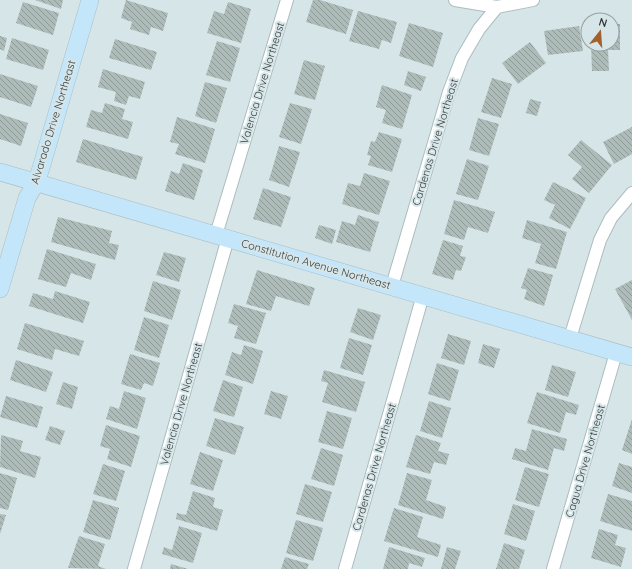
<svg xmlns="http://www.w3.org/2000/svg" width="632" height="569" font-family="Quicksand,sans-serif">
<style>
.building{fill:url(#building-back-hatch)}
.lines{fill:none;stroke-linecap:round;stroke-linejoin:round}
.street-casing{stroke:#adbcbf;stroke-width:14}
.secondary-casing{stroke:#adbcbf;stroke-width:18}
.street{stroke:#fff;stroke-width:12}
.secondary{stroke:#c3e6fb;stroke-width:17}
.labels{text-anchor:middle;dominant-baseline:central;stroke-width:4;stroke-linejoin:round;paint-order:stroke}
.street-label{font-size:11px;fill:#343a3b;stroke:#d6e5e8}
</style>
<defs>
<pattern id="building-back-hatch" width="6" height="6" patternUnits="userSpaceOnUse"><rect width="6" height="6" fill="#aebcb9"/><path d="M-1 5l2 2M0 0l6 6M5-1l2 2" fill="none" stroke="#8e9a98"/></pattern>
</defs>
<rect width="100%" height="100%" fill="#d6e5e8"/>
<!-- building -->
<g class="building">
<polygon points="35,0 63,0 61,9"/>
<polygon points="126,0 168,13 163,31 151,27 149,35 130,29 132,22 121,18"/>
<polygon points="313,0 320,0 353,10 346,34 306,22"/>
<polygon points="23,2 59,13 53,35 16,23"/>
<polygon points="228,2 251,9 241,43 207,33 214,11 224,14"/>
<polygon points="358,11 397,22 391,43 382,40 379,49 349,41"/>
<polygon points="409,23 443,33 433,67 399,56"/>
<polygon points="612,24 620,24 620,50 608,50 609,71 592,71 591,44 612,44"/>
<polygon points="579,26 583,51 548,55 544,31"/>
<polygon points="0,36 7,38 4,51 0,49"/>
<polygon points="12,38 49,50 43,70 6,59"/>
<polygon points="115,39 157,52 151,70 109,58"/>
<polygon points="217,41 240,48 230,82 206,75"/>
<polygon points="530,42 546,63 518,84 502,63"/>
<polygon points="304,60 325,66 315,100 294,94"/>
<polygon points="103,69 145,82 140,99 129,96 126,105 114,101 116,92 98,87"/>
<polygon points="408,71 426,77 421,91 404,85"/>
<polygon points="0,74 38,86 31,107 0,97"/>
<polygon points="492,78 512,84 501,118 481,112"/>
<polygon points="205,82 227,88 216,123 195,116"/>
<polygon points="382,85 412,95 402,129 382,123 386,110 376,107"/>
<polygon points="530,99 541,102 537,116 526,113"/>
<polygon points="105,103 125,109 122,119 133,122 128,139 86,127 91,110 102,113"/>
<polygon points="290,103 312,109 301,144 279,137"/>
<polygon points="0,114 28,123 21,146 0,139"/>
<polygon points="177,117 215,129 205,163 175,154 179,144 170,142"/>
<polygon points="478,118 499,124 489,156 469,150"/>
<polygon points="632,127 632,154 614,164 603,142"/>
<polygon points="379,132 402,139 392,172 368,165 371,156 367,155 371,141 375,142"/>
<polygon points="83,139 143,157 136,180 76,162"/>
<polygon points="581,140 612,165 589,193 572,179 582,167 568,155"/>
<polygon points="279,146 300,152 289,187 269,180"/>
<polygon points="467,159 489,166 478,200 456,194"/>
<polygon points="183,163 203,170 194,200 165,191 171,171 179,174"/>
<polygon points="364,173 390,181 379,215 342,204 348,183 360,186"/>
<polygon points="553,182 586,198 570,229 549,218 555,205 544,200"/>
<polygon points="263,188 291,197 281,227 253,219"/>
<polygon points="454,200 495,212 488,233 468,227 464,240 444,234"/>
<polygon points="358,215 379,222 370,252 336,242 342,221 355,225"/>
<polygon points="58,217 112,231 109,243 119,245 115,260 51,242"/>
<polygon points="527,220 567,232 556,269 535,263 541,244 522,238"/>
<polygon points="319,225 336,230 332,244 315,238"/>
<polygon points="443,240 463,246 460,256 466,257 461,271 456,270 453,280 432,274"/>
<polygon points="47,249 96,264 91,280 71,273 66,287 38,279"/>
<polygon points="164,252 186,258 179,282 156,275"/>
<polygon points="528,268 553,275 544,306 524,299 527,290 521,288"/>
<polygon points="257,270 315,288 309,306 276,296 271,311 246,304"/>
<polygon points="632,280 632,320 615,289"/>
<polygon points="153,281 181,290 172,320 144,311"/>
<polygon points="55,291 90,302 83,323 29,306 33,293 53,299"/>
<polygon points="234,304 266,313 256,344 234,338 238,326 228,323"/>
<polygon points="358,308 381,315 373,340 350,332"/>
<polygon points="144,317 169,325 159,358 134,350"/>
<polygon points="25,323 84,341 79,356 55,349 52,360 17,349"/>
<polygon points="448,334 471,341 464,365 441,358"/>
<polygon points="349,338 372,345 363,375 340,368"/>
<polygon points="483,344 500,349 494,368 478,363"/>
<polygon points="244,345 263,351 253,384 225,375 232,352 241,355"/>
<polygon points="130,354 160,363 153,386 144,383 141,390 121,384"/>
<polygon points="16,360 53,372 46,392 10,380"/>
<polygon points="437,363 459,370 450,401 428,394"/>
<polygon points="552,365 576,372 568,397 545,390"/>
<polygon points="324,370 365,382 356,412 322,402 328,383 321,381"/>
<polygon points="223,380 243,387 234,417 213,411"/>
<polygon points="63,382 78,387 72,409 56,404"/>
<polygon points="124,391 146,398 137,429 106,419 110,406 119,409"/>
<polygon points="271,391 288,396 281,419 264,414"/>
<polygon points="537,392 579,405 576,415 566,412 560,433 527,423"/>
<polygon points="6,396 43,407 37,428 0,417"/>
<polygon points="429,401 451,408 442,438 420,431"/>
<polygon points="327,411 352,418 343,449 318,442"/>
<polygon points="215,418 244,427 235,455 206,446"/>
<polygon points="632,419 632,454 622,450"/>
<polygon points="106,425 140,436 131,467 107,459 110,449 100,446"/>
<polygon points="50,426 65,431 60,445 45,440"/>
<polygon points="532,429 567,439 564,451 554,448 548,470 512,459 515,448 526,451"/>
<polygon points="1,435 23,441 20,451 41,457 35,478 0,467"/>
<polygon points="416,435 441,443 438,451 449,454 446,465 434,462 430,474 406,467"/>
<polygon points="321,448 343,455 334,486 311,479"/>
<polygon points="200,452 223,460 213,491 190,484"/>
<polygon points="619,463 632,467 632,493 612,486"/>
<polygon points="103,464 125,471 116,501 93,494"/>
<polygon points="525,467 549,474 539,507 515,500"/>
<polygon points="0,473 17,478 8,510 0,508"/>
<polygon points="407,473 432,480 426,500 446,507 443,519 398,505"/>
<polygon points="305,484 332,492 323,522 296,514"/>
<polygon points="193,491 215,498 213,507 223,510 217,531 176,519 177,513 186,515"/>
<polygon points="608,494 632,501 632,531 600,521"/>
<polygon points="93,500 119,508 110,540 83,532"/>
<polygon points="513,504 535,511 526,541 504,534"/>
<polygon points="394,508 423,517 417,537 441,545 438,557 384,541"/>
<polygon points="0,514 6,515 0,534"/>
<polygon points="296,520 323,528 313,561 286,553"/>
<polygon points="179,526 202,533 193,563 162,554 164,547 172,550"/>
<polygon points="599,529 618,535 615,545 626,548 621,567 591,558"/>
<polygon points="79,536 105,544 98,566 106,569 68,568"/>
<polygon points="504,543 525,550 519,569 496,569"/>
<polygon points="389,547 425,558 422,567 409,563 408,569 383,569"/>
<polygon points="447,547 461,551 455,569 441,569"/>
<polygon points="285,557 309,564 307,569 281,569"/>
<polygon points="171,564 188,569 170,569"/>
</g>
<g class="lines">
<defs>
<g id="street">
<polyline points="455,0 497,7 533,0"/>
<polyline points="216,235 287,0"/>
<polyline points="392,286 449,92 462,58 479,29 497,7"/>
<polyline points="570,338 600,240 611,218 632,193"/>
<polyline points="134,569 228,238"/>
<polyline points="345,569 423,295"/>
<polyline points="553,569 616,353"/>
</g>
<g id="secondary">
<polyline points="0,172 632,357"/>
<polyline points="0,289 27,198 36,183 41,168 90,0"/>
</g>
</defs>
<!-- street casing -->
<use href="#street" class="street-casing"/>
<!-- secondary casing -->
<use href="#secondary" class="secondary-casing"/>
<!-- street -->
<use href="#street" class="street"/>
<!-- secondary -->
<use href="#secondary" class="secondary"/>
</g>
<g class="labels">
<!-- street labels -->
<g class="street-label">
<text transform="translate(262 83) rotate(-73)">Valencia Drive Northeast</text>
<text transform="translate(53 122) rotate(-73)">Alvarado Drive Northeast</text>
<text transform="translate(435 142) rotate(-73)">Cardenas Drive Northeast</text>
<text transform="translate(316 264) rotate(16)">Constitution Avenue Northeast</text>
<text transform="translate(181 404) rotate(-74)">Valencia Drive Northeast</text>
<text transform="translate(585 461) rotate(-74)">Cagua Drive Northeast</text>
<text transform="translate(374 467) rotate(-74)">Cardenas Drive Northeast</text>
</g>
</g>
<!-- north arrow -->
<g transform="translate(600 32) rotate(17)"><circle r="19" fill="#d6e5e8" stroke="#95a1a3"/>
<path d="M0-3L7 15L0 10L-7 15Z" fill="#a2602d"/>
<text y="-6" font-size="11" font-weight="bold" text-anchor="middle" fill="#343a3b">N</text>
</g>
</svg>
